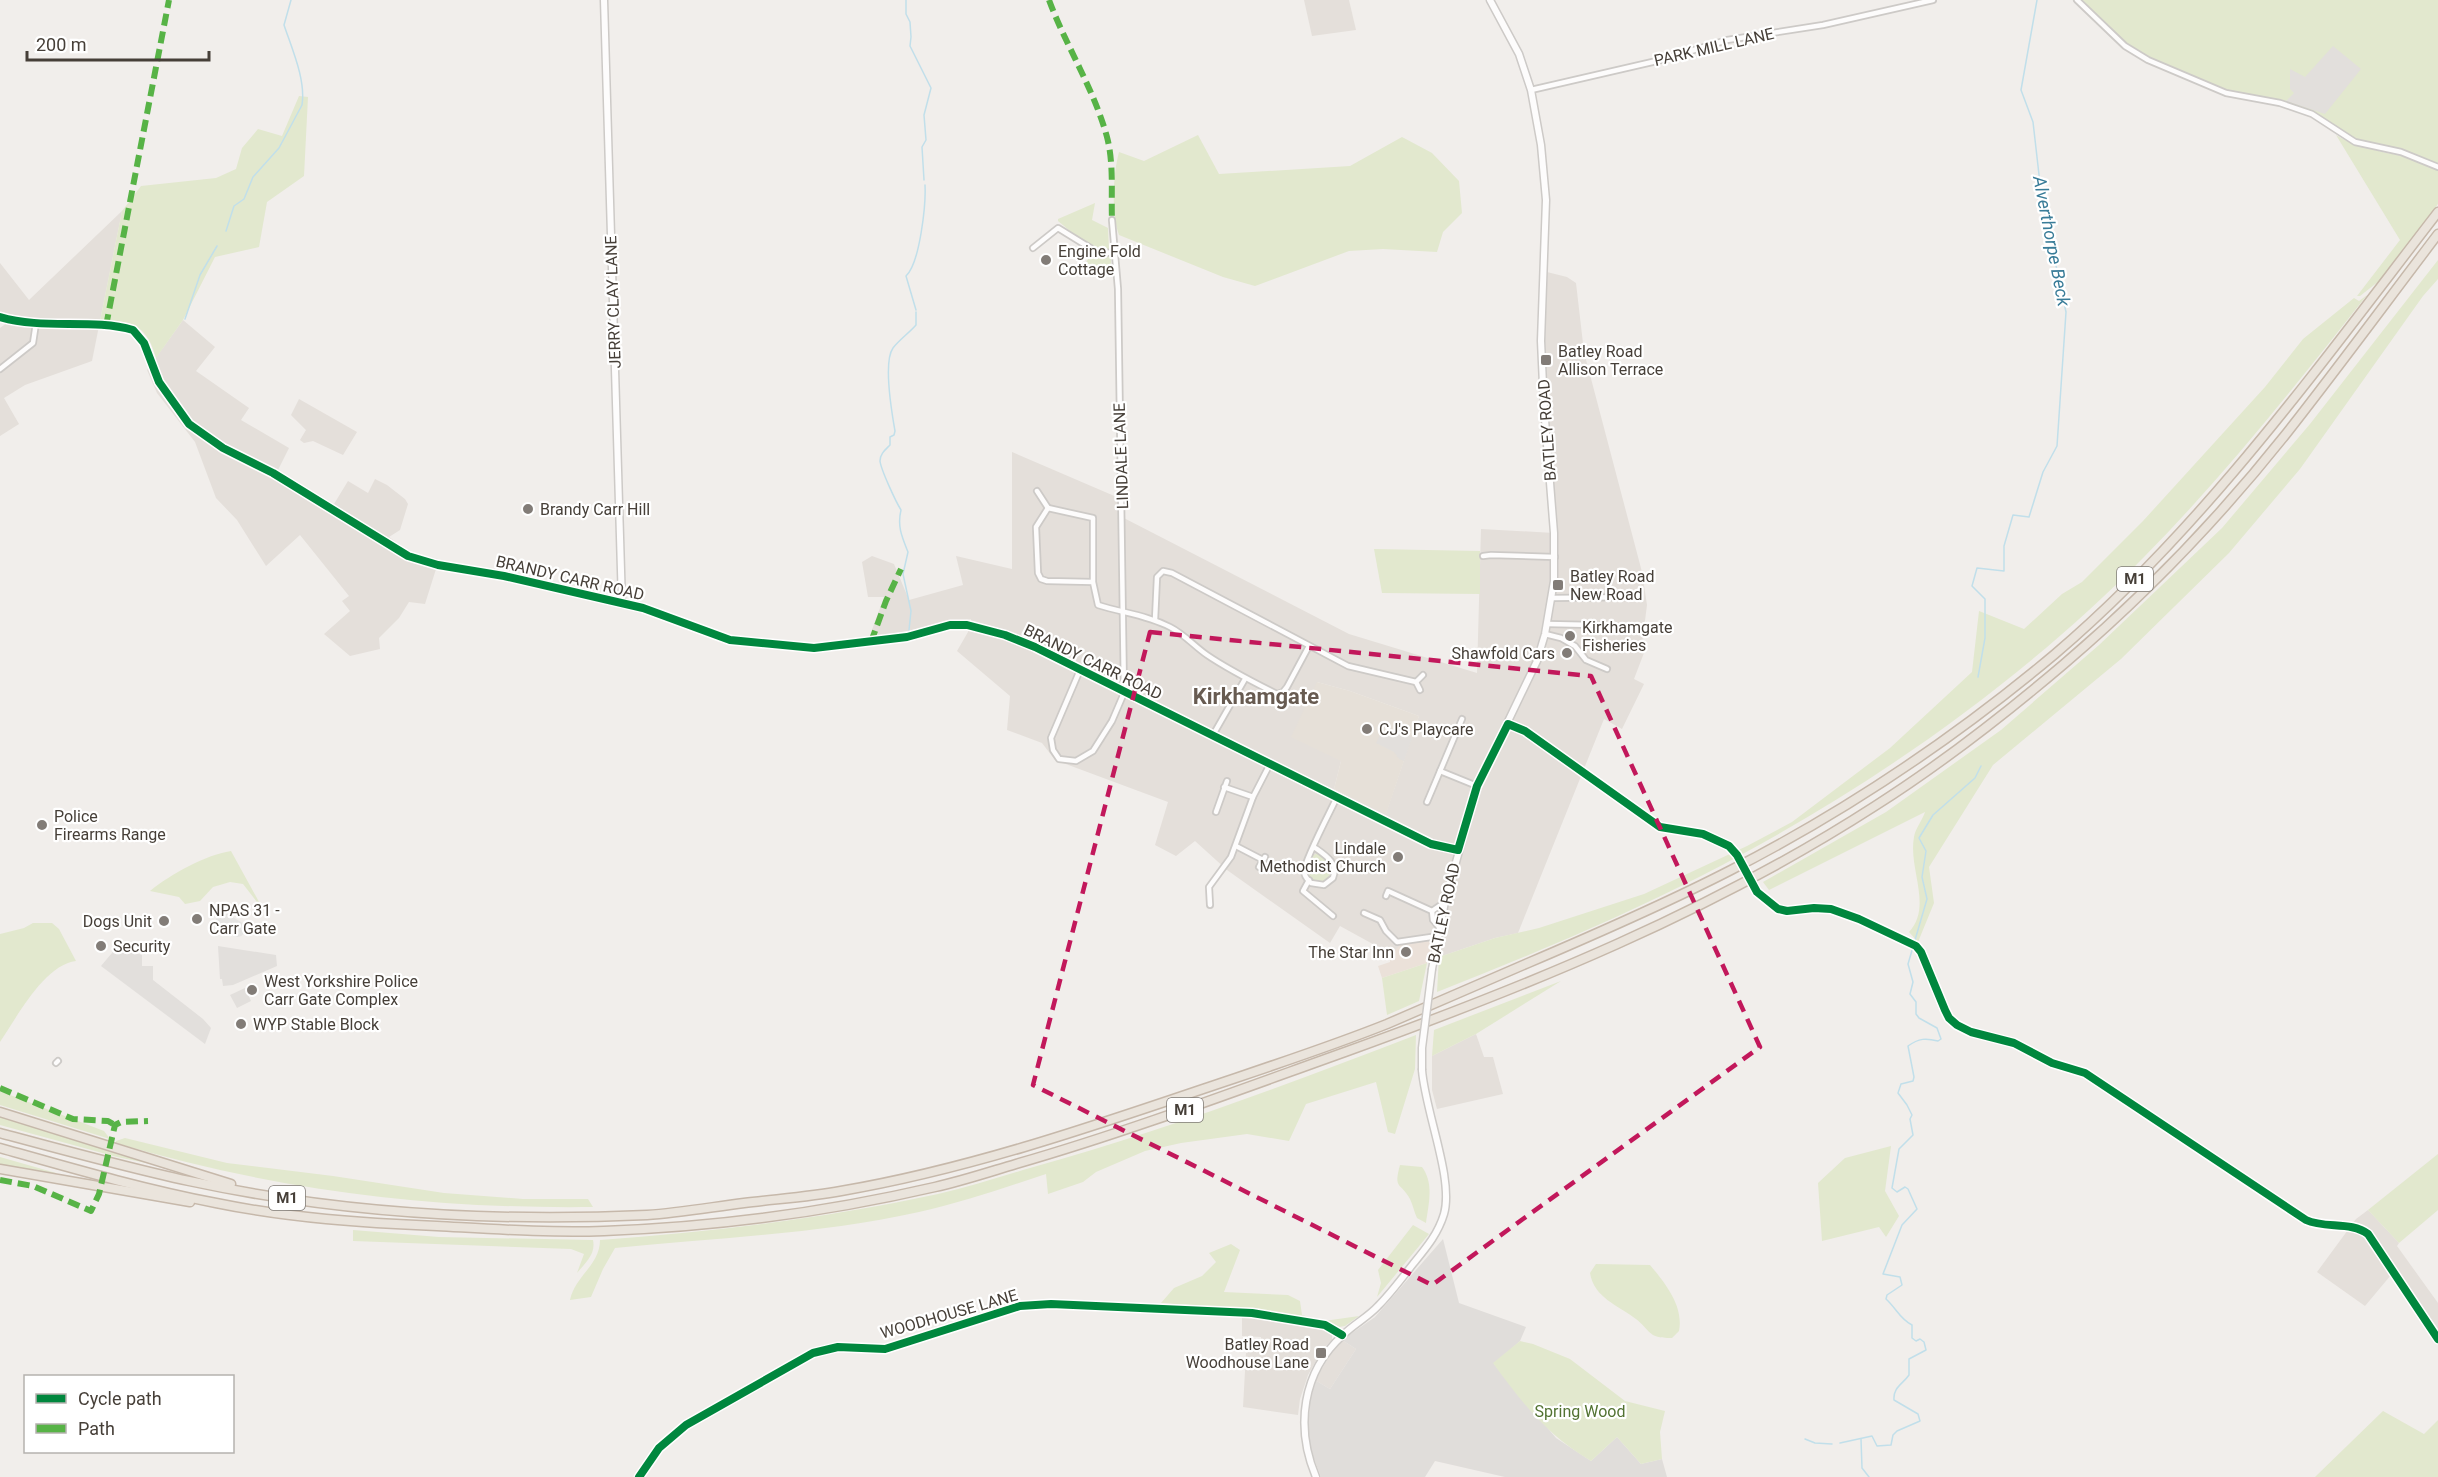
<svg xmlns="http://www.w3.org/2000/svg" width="2438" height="1477" font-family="Roboto,sans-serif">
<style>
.residential{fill:#e4dfda;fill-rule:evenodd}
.commercial{fill:#ebe1d9}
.industrial{fill:#e0ddda}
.education{fill:#e6e0d8}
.green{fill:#e2e8ce}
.parking{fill:#e2dfdc}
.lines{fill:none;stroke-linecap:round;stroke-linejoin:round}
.stream{stroke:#c1dfea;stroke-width:1.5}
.taxiway{stroke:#e5e4e2;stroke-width:16}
.minor-casing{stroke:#cdcac7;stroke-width:8}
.tertiary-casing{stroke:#cdcac7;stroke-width:9}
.motorway-casing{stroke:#c6b8aa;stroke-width:11}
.minor{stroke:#fdfcfc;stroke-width:4.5}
.tertiary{stroke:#fdfcfc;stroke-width:6}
.motorway{stroke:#eae4dc;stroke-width:8}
.tertiary-bridge-casing{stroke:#cdcac7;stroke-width:9;stroke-linecap:butt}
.tertiary-bridge{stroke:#fdfcfc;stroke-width:6}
.quiet{stroke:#57b346;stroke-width:6;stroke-dasharray:12 6;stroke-linecap:butt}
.cycleway-casing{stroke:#fff;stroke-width:11}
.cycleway{stroke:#00873e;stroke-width:8}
.marked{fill:none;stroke:#c2185b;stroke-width:4.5;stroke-dasharray:12 8;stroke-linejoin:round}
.poi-dot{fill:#827c77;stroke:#fff;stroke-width:2}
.labels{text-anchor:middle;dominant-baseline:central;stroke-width:4.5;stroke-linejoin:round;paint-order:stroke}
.shield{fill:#fff;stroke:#7e7974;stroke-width:1.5}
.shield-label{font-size:15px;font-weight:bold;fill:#463f38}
.street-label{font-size:16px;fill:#463f38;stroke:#fff}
.poi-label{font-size:16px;fill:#463f38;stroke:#fff;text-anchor:start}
.park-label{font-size:16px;fill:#527232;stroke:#fff}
.water-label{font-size:18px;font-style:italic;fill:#397c98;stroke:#fff}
.district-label{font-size:22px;font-weight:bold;fill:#675b51;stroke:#fff}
</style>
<rect width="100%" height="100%" fill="#f1eeeb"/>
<!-- residential -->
<g class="residential">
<polygon points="1304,0 1349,0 1356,30 1312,36"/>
<polygon points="122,211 92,361 25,385 4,398 19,424 0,436 0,328 11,320 0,316 0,263 29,300"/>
<path d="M 1543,271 L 1567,277 L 1576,283 L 1584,352 L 1642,572 L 1647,605 L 1642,644 L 1647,645 L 1634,679 L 1644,684 L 1622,729 L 1604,719 L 1518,933 L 1495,938 L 1439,957 L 1438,937 L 1402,944 L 1391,954 L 1340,926 L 1330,943 L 1227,870 L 1195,841 L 1176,856 L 1155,845 L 1168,802 L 1055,760 L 1042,743 L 1007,730 L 1010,696 L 957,651 L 968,632 L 971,619 L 869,638 L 884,597 L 868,597 L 862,562 L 872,556 L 894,564 L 909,600 L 963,585 L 956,556 L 1012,569 L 1012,452 L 1119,498 L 1120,516 L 1349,634 L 1477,673 L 1481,529 L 1554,533 L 1544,407 ZM 1317,682 L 1350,691 L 1419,716 L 1386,813 L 1334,789 L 1341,761 Z"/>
<polygon points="183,320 215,347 196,371 249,408 241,420 289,448 278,470 334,504 348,481 368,493 375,479 387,485 405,499 408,504 400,530 389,537 410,552 438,559 436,569 425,604 409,602 399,618 379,638 380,649 350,656 324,634 350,611 342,601 349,596 300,535 266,566 237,520 216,498 195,442 157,393 147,370"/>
<polygon points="299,399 357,432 343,455 313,441 304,443 300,440 306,430 291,415"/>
<polygon points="1476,1034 1484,1057 1493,1057 1503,1094 1437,1109 1432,1090 1432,1056"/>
<polygon points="2368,1210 2399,1243 2397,1246 2438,1303 2438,1329 2396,1269 2365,1306 2317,1272 2356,1219"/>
<polygon points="1242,1316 1329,1331 1332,1334 1332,1340 1323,1349 1308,1375 1300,1399 1298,1415 1243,1407 1246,1353 1261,1346 1261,1337 1242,1336"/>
<polygon points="1342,1340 1356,1349 1330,1389 1315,1380 1334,1349"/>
</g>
<!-- commercial -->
<polygon class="commercial" points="1433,939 1427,963 1382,978 1378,966 1390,962 1391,954 1401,944"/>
<!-- industrial -->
<polygon class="industrial" points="1443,1239 1459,1303 1526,1327 1520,1341 1494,1364 1556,1438 1591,1461 1617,1437 1641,1464 1662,1459 1667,1477 1505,1477 1435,1461 1425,1477 1321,1477 1309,1446 1308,1430 1310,1401 1315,1380 1330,1389 1356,1349 1342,1340 1375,1317"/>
<!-- education -->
<polygon class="education" points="1317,682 1350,691 1419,716 1386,814 1334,789 1341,761 1291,737"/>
<!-- green -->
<g class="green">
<polygon points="2077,0 2438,0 2438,167 2432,163 2355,142 2321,119 2297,108 2226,93 2135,53"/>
<path d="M 299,96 L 308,97 L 304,176 L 267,202 L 259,247 L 215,257 L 183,320 L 156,358 C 147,325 132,320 100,321 L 122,211 L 141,186 L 216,178 L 236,169 L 242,148 L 258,129 L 282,136 Z"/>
<path d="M 1198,135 L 1219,174 L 1350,166 L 1402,137 L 1432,153 L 1459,181 L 1462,213 L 1443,232 L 1437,252 L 1383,249 L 1349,251 L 1255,286 L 1223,277 L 1119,235 C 1111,214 1113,174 1119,152 L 1144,161 Z"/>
<path d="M 2336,135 C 2368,155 2406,151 2438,170 L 2438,204 L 2379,281 L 2360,296 L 2357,296 L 2400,240 Z"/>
<path d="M 1095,203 L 1092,220 L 1108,228 L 1109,249 C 1089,250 1073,233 1058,221 L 1058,219 Z"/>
<polygon points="1091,253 1099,256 1111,256 1111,276 1094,275 1082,270"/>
<path d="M 2438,260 L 2438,279 L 2423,296 L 2300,469 L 2229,553 L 2121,659 L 1993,765 L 1929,867 L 1934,903 L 1918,942 L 1909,932 C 1933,906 1908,869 1914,837 C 1915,829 1923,819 1925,812 L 1769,890 L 1763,882 L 1886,812 L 2001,730 L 2099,645 L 2222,528 L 2310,424 Z"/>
<path d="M 2367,295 C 2296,385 2225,475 2144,557 C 2017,686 1864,792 1703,875 C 1617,919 1526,957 1437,992 L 1439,957 L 1495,938 L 1539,928 L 1644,894 L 1747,846 L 1792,822 L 1890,748 L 1972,672 L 1979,611 L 2024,629 L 2062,594 L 2082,582 L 2143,521 L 2265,387 L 2303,339 L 2354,298 L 2359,301 Z"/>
<polygon points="1374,549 1480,551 1480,594 1382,593"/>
<path d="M 231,851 L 264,911 L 243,884 L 230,882 L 213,887 L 200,901 L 185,904 L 179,897 L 150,891 C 171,874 205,855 231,851 Z"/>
<path d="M 1318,853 C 1329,861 1334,865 1331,879 L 1324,883 L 1311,881 L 1307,872 L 1312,856 Z"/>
<path d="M 33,923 L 52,923 L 59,929 L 76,961 C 44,965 17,1017 0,1042 L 0,934 L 24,928 Z"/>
<polygon points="1427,963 1419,1001 1387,1015 1382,978"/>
<polygon points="1561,981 1476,1034 1432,1056 1434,1030"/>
<path d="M 1416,1035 L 1415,1069 L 1395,1134 L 1388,1132 L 1376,1082 L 1306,1104 L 1289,1141 L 1247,1134 L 1181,1143 L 1145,1151 L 1096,1172 L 1083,1182 L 1048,1194 L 1046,1174 C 1004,1188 963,1202 919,1212 C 820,1234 716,1238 615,1248 L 603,1269 L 591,1297 L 570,1300 C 575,1276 600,1265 600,1240 C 714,1232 826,1218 938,1194 C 969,1187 999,1177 1030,1168 C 1161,1132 1289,1084 1416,1035 Z"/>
<polygon points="0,1091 104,1131 110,1139 0,1105"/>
<polygon points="0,1116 156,1165 117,1157 0,1125"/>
<path d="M 125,1138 L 227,1163 L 333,1176 L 444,1193 L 523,1199 L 588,1199 L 593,1207 C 427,1209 275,1190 116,1143 L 116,1141 Z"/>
<polygon points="1891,1146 1885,1191 1899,1216 1886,1237 1879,1227 1822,1241 1818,1183 1845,1158"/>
<polygon points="2438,1154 2438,1210 2399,1243 2368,1210"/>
<polygon points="0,1157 56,1173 56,1175 0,1165"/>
<path d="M 1400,1165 L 1422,1167 C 1434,1183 1429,1203 1426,1223 L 1417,1218 C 1414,1212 1413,1205 1410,1199 C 1401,1182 1393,1190 1400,1165 Z"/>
<polygon points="1413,1225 1429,1234 1377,1297 1381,1283 1378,1270"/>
<path d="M 353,1230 L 439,1237 L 593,1240 C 596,1254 586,1262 577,1273 L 584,1254 L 571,1249 L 353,1241 Z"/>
<polygon points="1231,1244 1240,1250 1224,1292 1288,1295 1300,1301 1302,1315 1324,1321 1359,1316 1345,1326 1339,1327 1324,1321 1252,1309 1161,1303 1174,1288 1202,1276 1216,1262 1209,1253"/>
<path d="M 1596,1264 L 1650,1265 C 1665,1283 1684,1306 1679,1331 L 1672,1338 C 1666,1338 1659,1338 1653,1335 C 1647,1331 1642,1323 1636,1319 C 1618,1305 1594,1298 1590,1273 Z"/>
<path d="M 1520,1341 L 1533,1344 L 1570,1359 L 1625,1401 L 1665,1411 L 1660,1432 L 1662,1459 L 1641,1464 L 1617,1437 L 1591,1461 C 1547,1435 1523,1404 1493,1363 Z"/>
<polygon points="2383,1411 2424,1434 2438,1420 2438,1477 2315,1477"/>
</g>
<!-- parking -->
<g class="parking">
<polygon points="2333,46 2361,69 2325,114 2286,101 2294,93 2290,89 2290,69 2305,77"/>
<polygon points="1399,728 1412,738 1404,761 1399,759 1394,752 1376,743 1382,731 1396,736"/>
<polygon points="218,946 276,955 277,966 233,985 223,986 222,979 220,979"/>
<polygon points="117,947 142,955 142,966 153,966 153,980 203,1019 211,1028 205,1044 101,966"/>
<polygon points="245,988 251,1001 237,1008 230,995"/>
</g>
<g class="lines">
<!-- stream -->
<g class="stream">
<polyline points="906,0 906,14 910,22 911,37 910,46 931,88 924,115 926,140 922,147 924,180"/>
<path d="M 226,231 L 234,206 L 244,199 L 253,177 L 279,148 L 302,105 C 306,80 292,49 284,25 L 291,0"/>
<path d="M 916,310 L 906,276 C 920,263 926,204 925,185"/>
<polyline points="185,319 200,275 217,246"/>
<path d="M 909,630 L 911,611 L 903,574 L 908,552 C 902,537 897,526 901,510 C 896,502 881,470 880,461 C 880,454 885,450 890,445 L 890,437 L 894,435 L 895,431 C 892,414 883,362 893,348 C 899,340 909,333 916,325 L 916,312"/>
<polyline points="1978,677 1985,638 1985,599 1972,586 1977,568 2004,571 2004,546 2013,515 2029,517 2043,472 2057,446 2066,312 2042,201 2033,122 2021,90 2037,0"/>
<polyline points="1805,1439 1815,1443 1832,1444"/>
<polyline points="1861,1439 1862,1468 1869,1477"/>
<path d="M 1840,1443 L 1872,1436 L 1877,1446 L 1891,1445 L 1893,1435 L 1897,1431 L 1920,1421 L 1918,1414 L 1894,1400 C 1893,1387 1903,1384 1909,1375 L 1909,1359 L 1926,1350 L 1924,1342 L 1920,1339 L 1916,1341 L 1912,1338 L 1912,1325 C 1900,1319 1896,1308 1886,1299 L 1887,1295 L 1902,1285 L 1900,1277 L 1883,1274 L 1902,1225 L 1917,1209 L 1908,1189 L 1905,1187 L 1897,1192 L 1892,1188 L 1899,1149 L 1913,1135 L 1910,1119 L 1912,1115 L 1907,1105 L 1898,1093 L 1901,1084 L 1913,1081 L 1914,1077 L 1908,1046 C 1919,1038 1926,1038 1938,1041 L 1941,1039 L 1937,1028 L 1919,1018 L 1916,1014 L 1916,1002 L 1910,994 L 1913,982 L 1908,964 L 1927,899 L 1922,877 L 1926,851 L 1919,838 L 1933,815 L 1975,778 L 1981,766"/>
</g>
<!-- taxiway -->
<polyline class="taxiway" points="224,921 237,929"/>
<defs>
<g id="minor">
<polyline points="2077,0 2125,46 2148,60 2226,93 2280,103 2312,114 2355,142 2401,152 2438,167"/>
<polyline points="1531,90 1661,60 1727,40 1823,25 1933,0"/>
<polyline points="1033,248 1058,228 1092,249 1102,254 1112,252 1115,249"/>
<polyline points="0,369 33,343 36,323"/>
<polyline points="1037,491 1048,508"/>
<polyline points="1483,556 1491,555 1555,557"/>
<path d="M 1093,582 L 1047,581 L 1041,579 L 1038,573 L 1036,527 L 1048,508 L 1093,518 L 1093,582 L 1098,605 C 1123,613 1147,615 1170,627 C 1184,634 1194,646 1207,655 C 1229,670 1253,682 1277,694 L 1283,692 L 1287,687 L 1309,646"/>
<polyline points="1552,598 1639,597"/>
<polyline points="1155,620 1157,577 1163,571 1172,573 1348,666 1416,682"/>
<polyline points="1547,624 1595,625 1634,631"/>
<polyline points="1545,634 1561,638 1575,646 1586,660 1607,669"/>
<polyline points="1080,670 1051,738 1053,750 1059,759 1076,761 1093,751 1112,721 1124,693 1118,289 1112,220"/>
<polyline points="1420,690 1416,682 1423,675"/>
<polyline points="1508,724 1525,731 1599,783"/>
<polyline points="1213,735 1245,679"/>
<polyline points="1440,771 1477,786"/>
<polyline points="1224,787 1253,797"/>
<polyline points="1427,802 1462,719"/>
<polyline points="1216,812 1227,781"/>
<polyline points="1236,846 1263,860"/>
<path d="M 1314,847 C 1325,855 1339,863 1333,878 L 1324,885 L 1311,883 C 1308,880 1304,877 1304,871 C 1305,859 1331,810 1337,797"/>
<polyline points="1259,867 1265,857"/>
<polyline points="1309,880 1303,891 1333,916"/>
<polyline points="1386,896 1388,891 1432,911"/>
<polyline points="1210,905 1209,887 1231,857 1253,797 1270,764"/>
<polyline points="1364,913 1380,920 1386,931 1397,942 1438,936"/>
<polyline points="1439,927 1433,920 1432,911 1445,902"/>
<polyline points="56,1063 58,1061"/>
<polyline points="639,1477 659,1448 686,1425 813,1353 838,1347 885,1349 1020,1306 1051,1304 1252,1313 1325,1325 1342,1335"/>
</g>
<g id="tertiary">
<polyline points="604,0 622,604"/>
<path d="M 0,317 C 43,330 92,318 133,330 L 144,343 L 159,382 L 189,424 L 223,448 L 273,473 L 408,556 L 438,565 L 504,576 L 643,608 L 730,640 L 814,648 L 907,637 L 950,625 L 967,625 L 1005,635 L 1035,647 L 1431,844 L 1458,850"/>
<polyline points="1432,969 1445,902 1477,786 1537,661 1545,634 1554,581 1554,533 1544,407 1541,341 1546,200 1541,145 1531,90 1519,54 1490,0"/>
<path d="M 1316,1477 C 1295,1427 1302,1372 1343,1335 C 1354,1324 1368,1317 1378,1306 C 1391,1293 1402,1278 1413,1264 C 1426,1248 1438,1234 1444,1214 C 1454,1179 1425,1111 1422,1070"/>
</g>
<g id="motorway">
<polyline points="0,1112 231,1184"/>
<path d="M 0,1133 C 63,1150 125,1167 189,1181 C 338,1213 495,1222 647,1215 C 679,1213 712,1207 744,1203 C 776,1199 809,1197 841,1191 C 964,1170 1085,1129 1203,1089 C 1265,1068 1327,1048 1387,1024 C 1434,1004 1481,983 1528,963 C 1596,934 1665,904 1731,870 C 1846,811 1956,737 2055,654 C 2204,527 2319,366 2438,212"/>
<path d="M 0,1148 C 71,1168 143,1189 216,1203 C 289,1218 363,1223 437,1226 C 493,1229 549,1233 604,1231 C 715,1227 827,1212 935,1187 C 962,1181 989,1172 1016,1164 C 1127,1132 1236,1091 1345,1052 C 1528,986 1711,912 1875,806 C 1941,764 2004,715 2064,664 C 2145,595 2220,517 2286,434 C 2338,368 2387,301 2438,234"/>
<polyline points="0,1169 190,1202"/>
</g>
</defs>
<!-- minor casing -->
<use href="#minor" class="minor-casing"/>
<!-- tertiary casing -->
<use href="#tertiary" class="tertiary-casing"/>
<!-- motorway casing -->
<use href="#motorway" class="motorway-casing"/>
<!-- minor -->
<use href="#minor" class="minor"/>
<!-- tertiary -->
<use href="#tertiary" class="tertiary"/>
<!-- motorway -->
<use href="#motorway" class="motorway"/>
<defs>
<polyline id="tertiary-bridge" points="1422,1070 1422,1048 1432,969"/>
</defs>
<!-- tertiary-bridge casing -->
<use href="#tertiary-bridge" class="tertiary-bridge-casing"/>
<!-- tertiary-bridge -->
<use href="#tertiary-bridge" class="tertiary-bridge"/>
<!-- quiet -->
<g class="quiet">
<path d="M 1049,0 C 1066,46 1094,89 1107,137 C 1114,164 1111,192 1112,220"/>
<polyline points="106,326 169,0"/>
<polyline points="871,642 886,601 901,569"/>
<polyline points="0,1088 73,1119 108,1121 115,1125"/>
<polyline points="0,1180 33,1186 91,1211 99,1194 115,1125 121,1122 148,1121"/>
</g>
<defs>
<g id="cycleway">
<path d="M 0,317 C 43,330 92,318 133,330 L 144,343 L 159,382 L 189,424 L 223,448 L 273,473 L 408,556 L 438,565 L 504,576 L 643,608 L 730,640 L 814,648 L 907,637 L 950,625 L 967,625 L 1005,635 L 1035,647 L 1431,844 L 1458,850 L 1477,786 L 1508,724 L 1525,731 L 1660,827 L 1703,834 L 1729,846 L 1737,855 L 1757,892 L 1778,909 L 1787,911 L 1814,908 L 1831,909 L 1859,919 L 1916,946 L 1921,952 L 1945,1010 L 1949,1018 L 1957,1025 L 1971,1032 L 2014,1043 L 2052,1063 L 2085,1073 L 2306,1220 C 2325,1229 2351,1221 2368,1234 L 2438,1339"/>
<polyline points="639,1477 659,1448 686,1425 813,1353 838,1347 885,1349 1020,1306 1051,1304 1252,1313 1325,1325 1342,1335"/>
</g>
</defs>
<!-- cycleway casing -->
<use href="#cycleway" class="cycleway-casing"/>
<!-- cycleway -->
<use href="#cycleway" class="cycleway"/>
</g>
<!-- marked area -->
<path class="marked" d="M 1150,632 L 1591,676 L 1760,1047 L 1432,1285 L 1033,1085 Z"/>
<!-- markers -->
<g class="poi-dot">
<circle cx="1046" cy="260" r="6"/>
<rect x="1540" y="354" width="12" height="12" rx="3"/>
<circle cx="528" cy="509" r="6"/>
<rect x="1552" y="579" width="12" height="12" rx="3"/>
<circle cx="1570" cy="636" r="6"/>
<circle cx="1567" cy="653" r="6"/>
<circle cx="1367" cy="729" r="6"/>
<circle cx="42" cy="825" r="6"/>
<circle cx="1398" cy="857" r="6"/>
<circle cx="197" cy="919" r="6"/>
<circle cx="164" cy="921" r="6"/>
<circle cx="101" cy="946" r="6"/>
<circle cx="1406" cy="952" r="6"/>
<circle cx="252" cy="990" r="6"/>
<circle cx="241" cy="1024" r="6"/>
<rect x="1315" y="1347" width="12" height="12" rx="3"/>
</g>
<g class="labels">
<!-- shield labels -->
<g class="shield">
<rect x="2117" y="567" width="36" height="24" rx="4.5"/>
<rect x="1167" y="1098" width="36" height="24" rx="4.5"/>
<rect x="269" y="1186" width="36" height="24" rx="4.5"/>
</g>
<g class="shield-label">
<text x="2135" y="579">M1</text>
<text x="1185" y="1110">M1</text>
<text x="287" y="1198">M1</text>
</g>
<!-- street labels -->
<g class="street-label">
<text transform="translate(1714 47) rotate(-13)">PARK MILL LANE</text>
<text transform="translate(613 302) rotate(-92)">JERRY CLAY LANE</text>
<text transform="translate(1547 430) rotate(-94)">BATLEY ROAD</text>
<text transform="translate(1121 456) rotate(-92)">LINDALE LANE</text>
<text transform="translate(570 578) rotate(13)">BRANDY CARR ROAD</text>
<text transform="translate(1093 662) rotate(26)">BRANDY CARR ROAD</text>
<text transform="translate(1444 913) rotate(-78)">BATLEY ROAD</text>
<text transform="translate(949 1314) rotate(-16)">WOODHOUSE LANE</text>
</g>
<!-- poi labels -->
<g class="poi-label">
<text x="1058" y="251">Engine Fold<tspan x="1058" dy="18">Cottage</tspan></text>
<text x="1558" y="351">Batley Road<tspan x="1558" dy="18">Allison Terrace</tspan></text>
<text x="540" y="509">Brandy Carr Hill</text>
<text x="1570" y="576">Batley Road<tspan x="1570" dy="18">New Road</tspan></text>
<text x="1582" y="627">Kirkhamgate<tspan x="1582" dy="18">Fisheries</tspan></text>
<text x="1555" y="653" text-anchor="end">Shawfold Cars</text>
<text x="1379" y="729">CJ's Playcare</text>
<text x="54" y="816">Police<tspan x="54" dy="18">Firearms Range</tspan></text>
<text x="1386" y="848" text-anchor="end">Lindale<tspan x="1386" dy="18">Methodist Church</tspan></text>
<text x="209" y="910">NPAS 31 -<tspan x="209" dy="18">Carr Gate</tspan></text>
<text x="152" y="921" text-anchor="end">Dogs Unit</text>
<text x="113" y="946">Security</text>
<text x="1394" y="952" text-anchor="end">The Star Inn</text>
<text x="264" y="981">West Yorkshire Police<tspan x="264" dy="18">Carr Gate Complex</tspan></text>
<text x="253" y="1024">WYP Stable Block</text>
<text x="1309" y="1344" text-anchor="end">Batley Road<tspan x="1309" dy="18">Woodhouse Lane</tspan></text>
</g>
<!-- park labels -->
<g class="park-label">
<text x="1580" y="1411">Spring Wood</text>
</g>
<!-- water labels -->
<g class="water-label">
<text transform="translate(2052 241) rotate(79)">Alverthorpe Beck</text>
</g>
<!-- district labels -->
<g class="district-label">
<text x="1256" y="696">Kirkhamgate</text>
</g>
</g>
<!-- legend -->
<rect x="24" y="1375" width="210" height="78" fill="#ffffff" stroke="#b5b2af" stroke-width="1.5"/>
<rect x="36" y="1394" width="30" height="9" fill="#00873e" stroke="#b5b2af" stroke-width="1.5"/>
<text x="78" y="1405" font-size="18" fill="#463f38">Cycle path</text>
<rect x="36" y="1424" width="30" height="9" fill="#57b346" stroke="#b5b2af" stroke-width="1.5"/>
<text x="78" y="1435" font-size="18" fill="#463f38">Path</text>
<!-- scale -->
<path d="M27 51v9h182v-9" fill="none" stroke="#463f38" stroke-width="3"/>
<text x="36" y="51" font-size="18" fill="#463f38" stroke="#ffffff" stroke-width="4.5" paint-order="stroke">200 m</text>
</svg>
